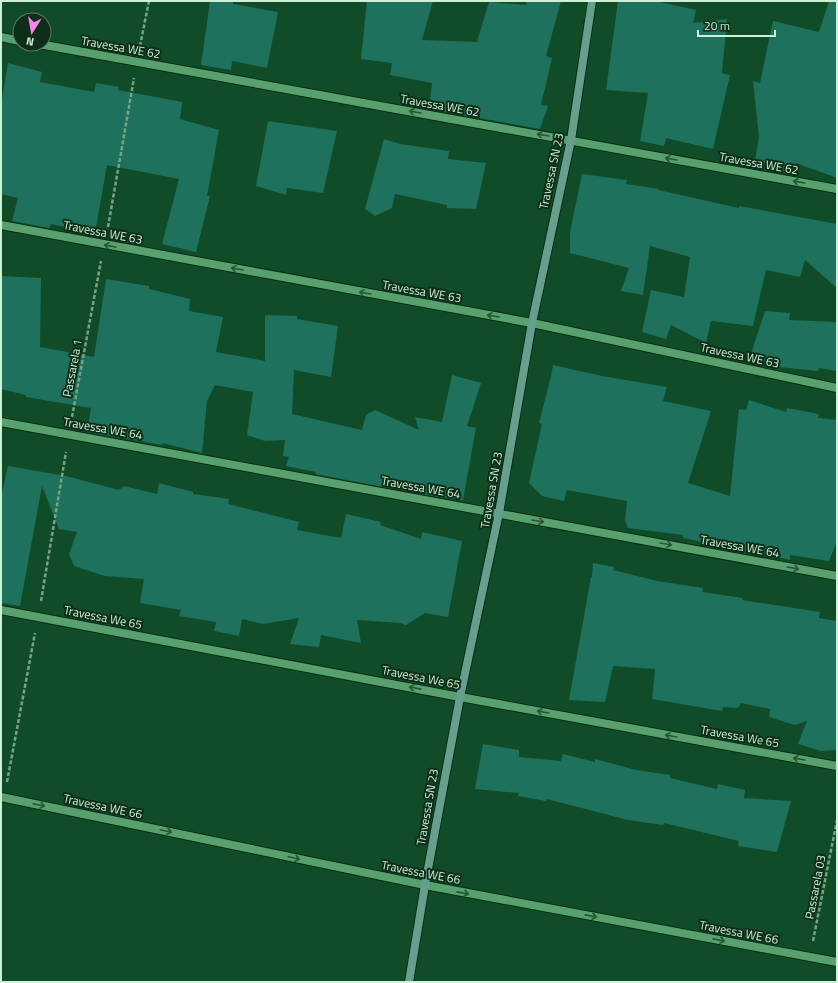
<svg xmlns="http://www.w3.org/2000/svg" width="838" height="983" font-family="'Titillium Web',sans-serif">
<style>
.building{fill:#1e715d}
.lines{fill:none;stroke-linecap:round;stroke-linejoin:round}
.street-casing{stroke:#062f16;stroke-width:10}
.secondary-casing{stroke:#062f16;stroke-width:10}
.path{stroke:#75a485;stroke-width:2.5;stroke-dasharray:4 2;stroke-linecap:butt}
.street{stroke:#58a16f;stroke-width:8}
.secondary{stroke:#679f8f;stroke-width:8}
.oneway{stroke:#285637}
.labels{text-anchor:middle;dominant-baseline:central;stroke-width:4;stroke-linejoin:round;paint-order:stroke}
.street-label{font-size:12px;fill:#cdf1d5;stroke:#0e2e19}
</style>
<rect width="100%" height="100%" fill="#114c29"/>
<!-- building -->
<g class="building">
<polygon points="210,1 233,1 233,4 278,12 267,68 232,61 231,70 201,65"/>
<polygon points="367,1 433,1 422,40 477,42 489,2 526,5 527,1 561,1 546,56 552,58 541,105 548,106 540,129 429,109 432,83 390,75 392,63 361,59"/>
<polygon points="618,1 655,1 696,10 693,23 727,19 722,73 730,75 713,149 666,138 664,146 640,141 648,93 606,90"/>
<polygon points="829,1 837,1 837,178 796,163 793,175 755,160 759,138 753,81 760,83 773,21 819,32"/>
<polygon points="8,63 42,72 40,82 94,92 96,83 119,87 118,90 182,102 180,119 219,130 207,196 210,196 196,252 162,244 179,179 107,165 95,233 51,224 49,228 12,221 18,198 1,194 1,105"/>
<polygon points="268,121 337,131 323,193 287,188 286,195 256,186"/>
<polygon points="384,139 400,144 449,151 448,159 486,163 476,209 447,208 447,205 395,194 392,208 375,216 365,209"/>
<polygon points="582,174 627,180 626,184 659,189 658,190 739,208 739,206 837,224 837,288 805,260 800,277 766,270 753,326 711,321 706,343 671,325 666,339 642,332 651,290 684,297 690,257 650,246 643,295 621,291 629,268 570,253 570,232"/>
<polygon points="1,276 41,278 40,347 94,357 106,279 149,286 149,289 190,299 189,311 223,317 216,352 265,361 265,315 297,316 297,319 338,326 331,377 294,370 292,414 362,430 366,415 375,410 419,430 415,417 442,422 452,375 481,383 467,426 476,428 463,500 427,495 425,494 425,493 389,487 389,488 315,474 316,472 286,466 289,457 283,456 285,440 265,441 247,435 253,392 215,385 207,401 202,453 163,443 162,445 87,432 91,408 26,397 26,395 1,389"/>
<polygon points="765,311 790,313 789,320 837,322 837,371 819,368 818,371 779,367 750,357"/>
<polygon points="553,365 602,376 667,387 663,401 711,411 688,483 730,496 739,409 746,410 749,400 786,412 787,408 819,414 818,418 837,420 837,541 829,561 790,555 790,560 747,550 746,551 683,538 683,535 628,528 625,520 627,501 567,490 564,501 542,496 529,483 542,424 539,423 551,376"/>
<polygon points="8,466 66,476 119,490 124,486 157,494 159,483 193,492 193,494 229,499 228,504 299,522 297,530 341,538 346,514 381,522 380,525 421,539 422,532 462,541 448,617 425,613 406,625 400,623 357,620 361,643 321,635 319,647 290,644 299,618 263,624 242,619 239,636 214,631 216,622 179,616 181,610 140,603 144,579 105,576 74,566 69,554 77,532 59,529 42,486 20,606 1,603 1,497"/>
<polygon points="593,563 614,567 613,570 657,581 703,588 702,592 743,598 742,600 820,612 819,618 837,621 837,750 821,751 798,744 807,721 795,725 769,717 770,709 741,703 738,708 723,707 722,711 652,699 655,669 613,666 605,702 569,700 591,577 592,577"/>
<polygon points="483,744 519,750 519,757 561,761 563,754 595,762 595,759 636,770 670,775 670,778 717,789 718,784 745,790 744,798 791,801 777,852 738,846 739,841 664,823 663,825 628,820 547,799 546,801 518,796 519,793 475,789"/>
</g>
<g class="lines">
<defs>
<g id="street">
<polyline points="1,37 20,41"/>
<polyline points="39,44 837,189"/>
<polyline points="1,225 532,323 837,388"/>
<polyline points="1,422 837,576"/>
<polyline points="1,610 460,697 837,766"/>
<polyline points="1,797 425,885 837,962"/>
</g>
<polyline id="secondary" points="409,982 425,885 460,697 499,513 532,323 571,140 592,1"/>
</defs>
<!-- street casing -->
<use href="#street" class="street-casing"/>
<!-- secondary casing -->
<use href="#secondary" class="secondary-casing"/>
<!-- path -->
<g class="path">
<polyline points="140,46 149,1"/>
<polyline points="108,227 134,78"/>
<polyline points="72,417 101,261"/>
<polyline points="41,601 66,452"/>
<polyline points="7,782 35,633"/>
<polyline points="813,941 837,820"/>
</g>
<!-- street -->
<use href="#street" class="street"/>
<!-- secondary -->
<use href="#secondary" class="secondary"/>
</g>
<!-- one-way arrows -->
<defs><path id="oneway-shaft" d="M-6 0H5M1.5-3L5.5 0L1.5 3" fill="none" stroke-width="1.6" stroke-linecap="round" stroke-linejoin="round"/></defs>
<g class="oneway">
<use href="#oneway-shaft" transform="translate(415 112) rotate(-170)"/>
<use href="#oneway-shaft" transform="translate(543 135) rotate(-170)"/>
<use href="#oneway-shaft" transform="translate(671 159) rotate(-170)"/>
<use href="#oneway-shaft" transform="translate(799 182) rotate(-170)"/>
<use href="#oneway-shaft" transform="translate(110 246) rotate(-170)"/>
<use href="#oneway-shaft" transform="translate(237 269) rotate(-170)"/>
<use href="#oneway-shaft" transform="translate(365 293) rotate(-170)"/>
<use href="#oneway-shaft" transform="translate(493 316) rotate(-170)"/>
<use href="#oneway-shaft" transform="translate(538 521) rotate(10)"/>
<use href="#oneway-shaft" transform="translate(666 544) rotate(10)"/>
<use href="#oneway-shaft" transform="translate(793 568) rotate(10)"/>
<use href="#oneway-shaft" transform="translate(415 688) rotate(-169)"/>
<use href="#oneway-shaft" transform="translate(543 712) rotate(-170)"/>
<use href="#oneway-shaft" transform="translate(671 736) rotate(-170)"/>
<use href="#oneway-shaft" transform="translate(799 759) rotate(-170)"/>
<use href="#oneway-shaft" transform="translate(39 805) rotate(12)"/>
<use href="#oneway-shaft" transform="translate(166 831) rotate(12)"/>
<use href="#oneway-shaft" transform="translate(294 858) rotate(12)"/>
<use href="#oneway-shaft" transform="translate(463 893) rotate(11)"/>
<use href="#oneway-shaft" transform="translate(591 916) rotate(11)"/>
<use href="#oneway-shaft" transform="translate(719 940) rotate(11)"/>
</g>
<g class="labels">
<!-- street labels -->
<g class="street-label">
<text transform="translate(121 47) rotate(10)">Travessa WE 62</text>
<text transform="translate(440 105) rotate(10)">Travessa WE 62</text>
<text transform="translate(759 163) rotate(10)">Travessa WE 62</text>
<text transform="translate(551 171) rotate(-78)">Travessa SN 23</text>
<text transform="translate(103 232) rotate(11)">Travessa WE 63</text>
<text transform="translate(422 291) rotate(10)">Travessa WE 63</text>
<text transform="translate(740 355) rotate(12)">Travessa WE 63</text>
<text transform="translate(72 368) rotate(-79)">Passarela 1</text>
<text transform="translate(103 428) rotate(10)">Travessa WE 64</text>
<text transform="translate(421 487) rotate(10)">Travessa WE 64</text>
<text transform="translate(491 490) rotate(-80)">Travessa SN 23</text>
<text transform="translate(740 546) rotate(10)">Travessa WE 64</text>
<text transform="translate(103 617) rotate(11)">Travessa We 65</text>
<text transform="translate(421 677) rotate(11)">Travessa We 65</text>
<text transform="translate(740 736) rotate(10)">Travessa We 65</text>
<text transform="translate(103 806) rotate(12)">Travessa WE 66</text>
<text transform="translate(427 807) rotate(-80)">Travessa SN 23</text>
<text transform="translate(421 872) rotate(11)">Travessa WE 66</text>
<text transform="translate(815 887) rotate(-79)">Passarela 03</text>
<text transform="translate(739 932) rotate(11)">Travessa WE 66</text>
</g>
</g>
<!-- border -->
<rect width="838" height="983" fill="none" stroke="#cdf1d5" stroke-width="4"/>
<!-- north arrow -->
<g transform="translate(32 32) rotate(191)"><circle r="19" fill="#0e2e19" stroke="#5a7c64"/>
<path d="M0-3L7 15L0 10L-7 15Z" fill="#f987e9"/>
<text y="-6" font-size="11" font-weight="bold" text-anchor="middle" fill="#cdf1d5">N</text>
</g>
<!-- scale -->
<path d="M698 30v6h77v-6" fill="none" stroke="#cdf1d5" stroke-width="2"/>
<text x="704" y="30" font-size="12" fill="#cdf1d5" stroke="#0e2e19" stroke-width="3" paint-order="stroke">20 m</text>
</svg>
